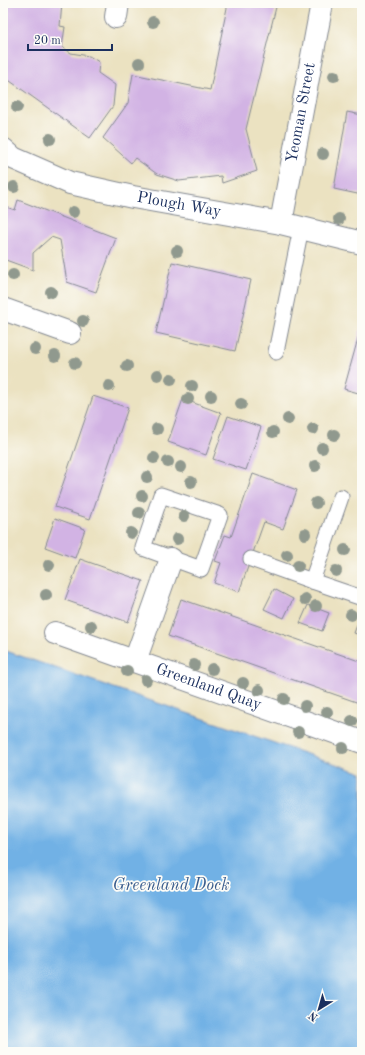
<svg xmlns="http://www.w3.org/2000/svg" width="365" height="1055" font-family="'Old Standard TT',serif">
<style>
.water{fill:#71b1e5;stroke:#4670a2}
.building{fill:#d2b3e4}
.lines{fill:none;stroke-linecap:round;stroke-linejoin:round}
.service-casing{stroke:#838890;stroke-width:17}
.minor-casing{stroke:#838890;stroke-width:24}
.secondary-casing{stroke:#838890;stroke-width:24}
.service{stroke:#fff;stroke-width:15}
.minor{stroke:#fff;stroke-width:22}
.secondary{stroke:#fff;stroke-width:22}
.tree{fill:#90998e}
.labels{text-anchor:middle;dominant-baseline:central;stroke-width:3.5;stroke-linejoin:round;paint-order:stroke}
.street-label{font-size:16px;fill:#1b2f5e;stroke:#fdfcf7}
.water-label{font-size:17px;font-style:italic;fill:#395c8d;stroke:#fdfcf7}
</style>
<rect width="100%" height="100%" fill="#fdfcf7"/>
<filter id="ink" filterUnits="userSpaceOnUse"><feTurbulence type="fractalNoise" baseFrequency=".025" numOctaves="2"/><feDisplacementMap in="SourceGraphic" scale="8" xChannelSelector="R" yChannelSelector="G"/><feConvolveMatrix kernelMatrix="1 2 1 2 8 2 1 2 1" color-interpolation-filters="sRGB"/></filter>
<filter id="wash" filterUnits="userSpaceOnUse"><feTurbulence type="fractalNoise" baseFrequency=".012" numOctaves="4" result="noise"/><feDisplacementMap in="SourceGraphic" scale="16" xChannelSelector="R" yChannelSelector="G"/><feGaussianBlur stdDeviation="0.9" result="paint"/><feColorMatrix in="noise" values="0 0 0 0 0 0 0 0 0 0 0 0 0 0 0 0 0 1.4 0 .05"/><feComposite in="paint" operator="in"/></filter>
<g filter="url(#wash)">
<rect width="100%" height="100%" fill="#ebe2c1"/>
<!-- water -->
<polygon class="water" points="3,649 6,651 362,773 362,1052 3,1052"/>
<g id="blocks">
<!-- building -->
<g class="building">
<polygon points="7,3 62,3 60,26 65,27 62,47 71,53 89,56 99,62 98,73 115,85 113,106 90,138 3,76 3,41"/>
<polygon points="228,3 277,3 246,129 257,171 222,183 221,176 179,181 157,174 135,158 131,163 103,138 128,103 133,74 210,90"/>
<polygon points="347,112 362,115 362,195 334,189"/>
<polygon points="18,200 116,238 96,292 67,282 60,240 51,237 33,253 33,270 3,259 3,206 15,210"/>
<polygon points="172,262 251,280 235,351 156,333"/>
<polygon points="362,324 362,394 344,389"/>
<polygon points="93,396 128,408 90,519 55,507"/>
<polygon points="183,399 221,413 206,455 168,442"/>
<polygon points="228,416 261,427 246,470 213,459"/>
<polygon points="253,474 297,490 283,529 264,522 239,592 214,583 221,563 215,561 225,535 231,537"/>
<polygon points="55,518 85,529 75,558 45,547"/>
<polygon points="80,559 143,581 128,622 65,600"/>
<polygon points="274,589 293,599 284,618 264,609"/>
<polygon points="181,599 362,662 362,704 168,636"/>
<polygon points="362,599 362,636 354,633 362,612 358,610"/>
<polygon points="308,605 329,613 322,631 300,623"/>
</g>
</g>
</g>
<g filter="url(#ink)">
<use href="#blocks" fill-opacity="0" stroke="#838890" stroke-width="1"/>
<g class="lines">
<defs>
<g id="service">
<polyline points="276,352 301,228"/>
<polygon points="161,495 220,515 201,569 143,548"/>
<polyline points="251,559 312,581 341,497"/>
<polyline points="312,581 362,598"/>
</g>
<g id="minor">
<polyline points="116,17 118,3"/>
<path id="s1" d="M 281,223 L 322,3"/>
<polyline points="3,309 70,333"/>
<path id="s2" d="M 55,633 L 362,742"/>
<polyline points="135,661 171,559"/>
</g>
<g id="secondary">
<path id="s3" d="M 3,149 L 13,158 L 70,183 L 133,197 L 281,223 L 362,243"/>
</g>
</defs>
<!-- service casing -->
<use href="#service" class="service-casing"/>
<!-- minor casing -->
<use href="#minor" class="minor-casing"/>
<!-- secondary casing -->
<use href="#secondary" class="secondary-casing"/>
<!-- service -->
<use href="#service" class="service"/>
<!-- minor -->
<use href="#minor" class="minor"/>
<!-- secondary -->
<use href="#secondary" class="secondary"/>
</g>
<!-- trees -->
<g class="tree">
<circle cx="153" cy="22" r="6"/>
<circle cx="139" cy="63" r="6"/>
<circle cx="334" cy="76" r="6"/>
<circle cx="17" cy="107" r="6"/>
<circle cx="50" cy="139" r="6"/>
<circle cx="323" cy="154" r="6"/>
<circle cx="14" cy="187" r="6"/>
<circle cx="73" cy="212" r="6"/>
<circle cx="339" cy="219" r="6"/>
<circle cx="177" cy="251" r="6"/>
<circle cx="13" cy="275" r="6"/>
<circle cx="51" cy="292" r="6"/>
<circle cx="83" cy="321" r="6"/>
<circle cx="35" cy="349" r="6"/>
<circle cx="55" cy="356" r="6"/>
<circle cx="75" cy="363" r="6"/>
<circle cx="127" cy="366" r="6"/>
<circle cx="158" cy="375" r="6"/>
<circle cx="171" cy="379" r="6"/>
<circle cx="109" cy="386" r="6"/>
<circle cx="192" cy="386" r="6"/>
<circle cx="211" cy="396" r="6"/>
<circle cx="188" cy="399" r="6"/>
<circle cx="241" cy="404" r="6"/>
<circle cx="288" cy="419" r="6"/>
<circle cx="157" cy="429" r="6"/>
<circle cx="313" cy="429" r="6"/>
<circle cx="273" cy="432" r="6"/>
<circle cx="334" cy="435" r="6"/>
<circle cx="322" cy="448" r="6"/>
<circle cx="154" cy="458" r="6"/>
<circle cx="168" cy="462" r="6"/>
<circle cx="315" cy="466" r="6"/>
<circle cx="181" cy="467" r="6"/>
<circle cx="147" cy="477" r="6"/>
<circle cx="191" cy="482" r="6"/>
<circle cx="142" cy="496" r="6"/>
<circle cx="316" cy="503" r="6"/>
<circle cx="139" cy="513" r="6"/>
<circle cx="184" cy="516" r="6"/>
<circle cx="131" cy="533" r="6"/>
<circle cx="305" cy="534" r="6"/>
<circle cx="177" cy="539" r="6"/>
<circle cx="345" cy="550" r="6"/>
<circle cx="287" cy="555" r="6"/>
<circle cx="49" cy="565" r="6"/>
<circle cx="298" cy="566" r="6"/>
<circle cx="336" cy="571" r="6"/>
<circle cx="46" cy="595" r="6"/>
<circle cx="305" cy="599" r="6"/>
<circle cx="316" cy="606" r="6"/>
<circle cx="351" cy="615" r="6"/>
<circle cx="91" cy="626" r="6"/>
<circle cx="194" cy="665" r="6"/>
<circle cx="212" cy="669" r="6"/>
<circle cx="127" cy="671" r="6"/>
<circle cx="146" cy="680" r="6"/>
<circle cx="243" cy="683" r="6"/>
<circle cx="259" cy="690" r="6"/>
<circle cx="284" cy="699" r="6"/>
<circle cx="305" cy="706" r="6"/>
<circle cx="327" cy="712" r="6"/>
<circle cx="352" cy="721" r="6"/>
<circle cx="298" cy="732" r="6"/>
<circle cx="343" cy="748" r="6"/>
</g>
</g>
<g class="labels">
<!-- street labels -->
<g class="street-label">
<text stroke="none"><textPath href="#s1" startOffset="112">Yeoman Street</textPath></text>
<text stroke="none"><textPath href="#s3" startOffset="187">Plough Way</textPath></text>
<text stroke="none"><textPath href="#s2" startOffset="163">Greenland Quay</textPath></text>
</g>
<!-- water labels -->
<g class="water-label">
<text x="171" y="885">Greenland Dock</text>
</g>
</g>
<!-- margin -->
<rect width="365" height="1055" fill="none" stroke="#fdfcf7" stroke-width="16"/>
<!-- north arrow -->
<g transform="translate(319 1009) rotate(217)" stroke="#fdfcf7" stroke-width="3" paint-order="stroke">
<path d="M0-3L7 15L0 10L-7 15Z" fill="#1b2f5e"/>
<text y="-6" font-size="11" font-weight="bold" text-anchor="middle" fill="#1b2f5e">N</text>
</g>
<!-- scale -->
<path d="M28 44v6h84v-6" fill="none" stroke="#1b2f5e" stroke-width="2"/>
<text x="34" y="44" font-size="12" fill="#1b2f5e" stroke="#fdfcf7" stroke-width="3" paint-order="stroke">20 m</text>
</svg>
